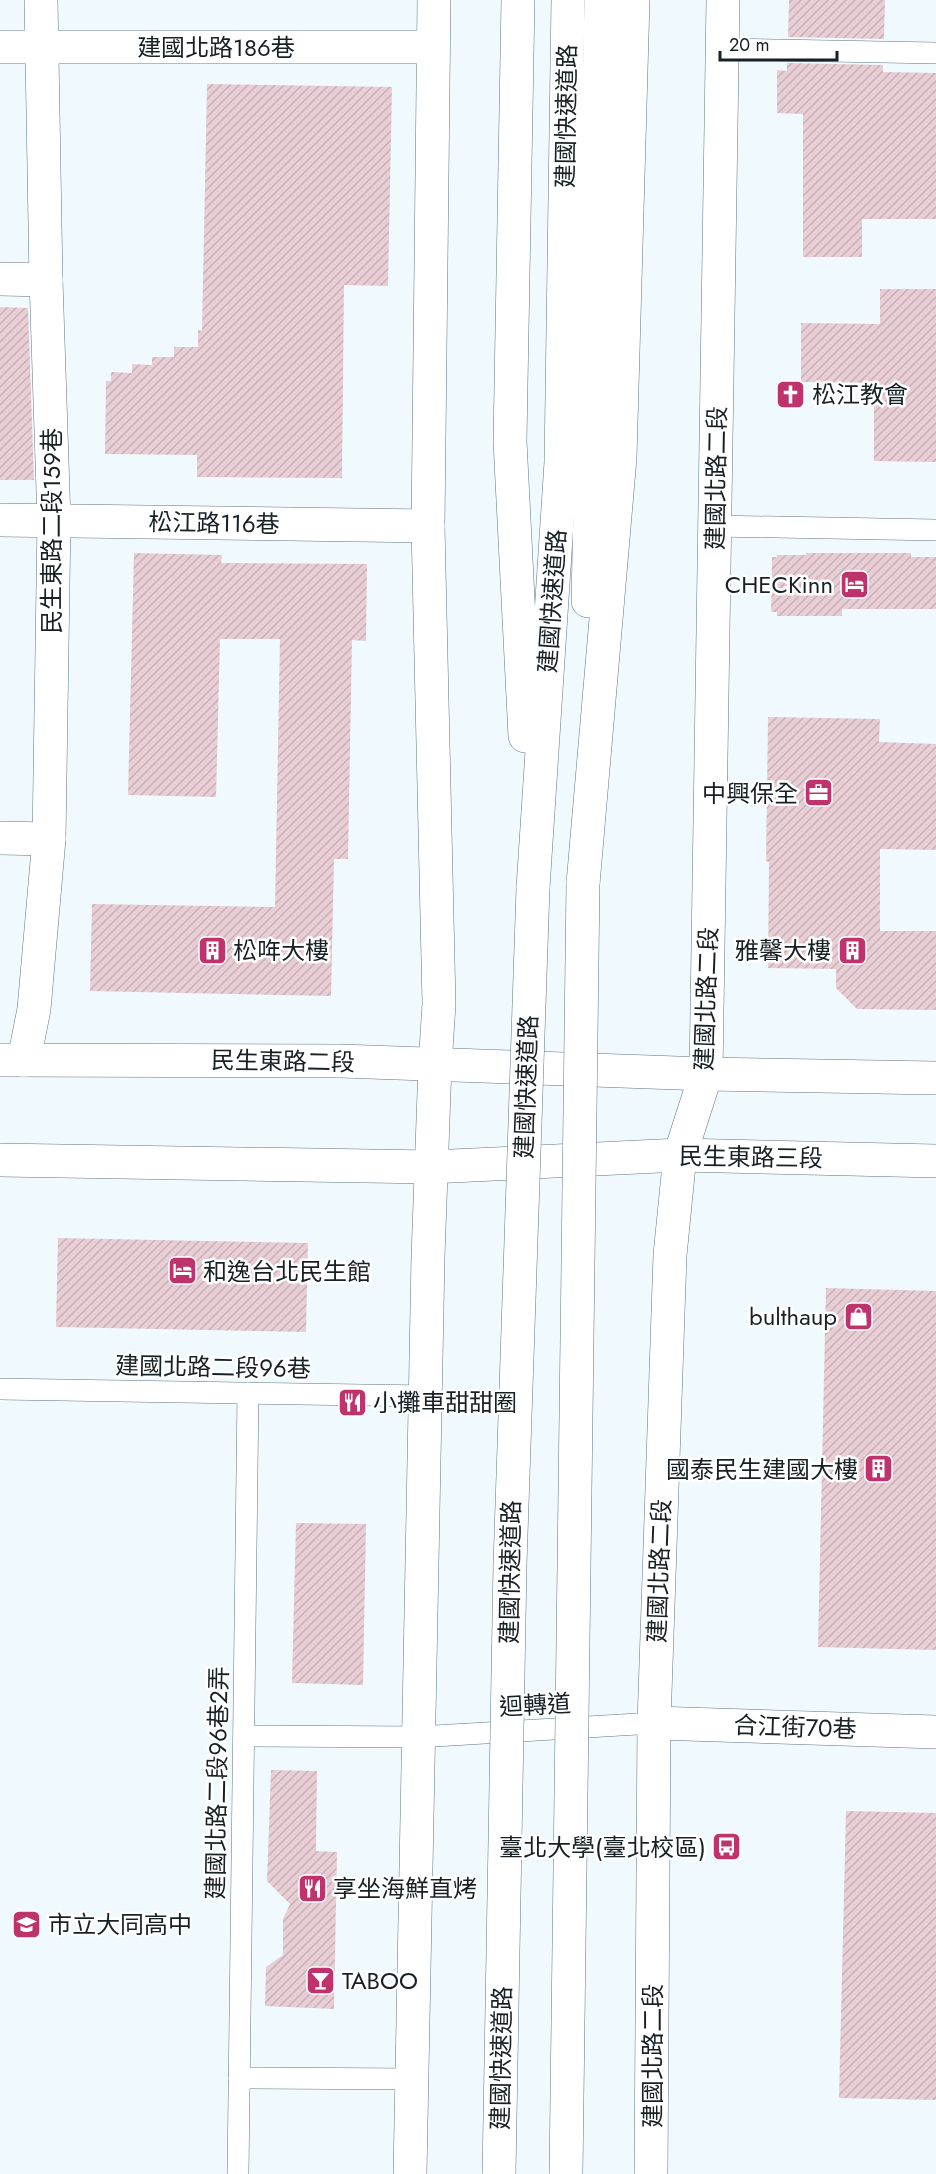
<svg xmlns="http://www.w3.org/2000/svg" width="936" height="2174" font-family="Jost,'Noto Sans TC',sans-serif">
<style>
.building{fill:url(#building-hatch)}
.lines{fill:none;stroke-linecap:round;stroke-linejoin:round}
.lane-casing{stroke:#607682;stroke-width:22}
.street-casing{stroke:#607682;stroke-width:34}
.secondary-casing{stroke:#607682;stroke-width:34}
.highway-casing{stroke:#607682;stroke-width:34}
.lane{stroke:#fff;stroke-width:21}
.street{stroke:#fff;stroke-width:33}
.secondary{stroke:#fff;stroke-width:33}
.highway{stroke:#fff;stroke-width:33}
.highway-bridge-casing{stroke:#607682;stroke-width:34;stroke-linecap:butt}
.highway-bridge{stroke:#fff;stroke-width:33}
.labels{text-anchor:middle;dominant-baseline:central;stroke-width:5;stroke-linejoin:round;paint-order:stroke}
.street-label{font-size:24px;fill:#172025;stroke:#fff}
.poi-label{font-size:24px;fill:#172025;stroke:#fff;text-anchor:start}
</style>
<defs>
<pattern id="building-hatch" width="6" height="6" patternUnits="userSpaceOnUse" patternTransform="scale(1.5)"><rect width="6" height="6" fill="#e8ced4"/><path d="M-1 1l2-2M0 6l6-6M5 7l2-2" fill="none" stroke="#c6b1b6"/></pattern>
</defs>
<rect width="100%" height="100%" fill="#eff9fe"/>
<!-- building -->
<g class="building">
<polygon points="789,0 885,0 884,39 788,37"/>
<polygon points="787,63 883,65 883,72 936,73 936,219 862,219 862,257 803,257 803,114 777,113 777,70 787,71"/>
<polygon points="207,84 392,87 388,286 344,285 342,478 197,477 197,455 105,454 106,381 111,381 111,372 132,373 132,364 152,365 152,357 174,357 174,347 198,347 198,330 202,331"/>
<polygon points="880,289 936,289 936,462 874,461 874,383 801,382 801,323 880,324"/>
<polygon points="0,307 28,308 34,480 0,480"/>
<polygon points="134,553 222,555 221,563 367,564 366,641 352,640 348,859 334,859 331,996 90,991 92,904 275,907 280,639 220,639 216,797 128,795"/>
<polygon points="806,553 911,553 911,557 936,557 936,609 842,609 842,616 777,616 777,612 771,612 772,557 777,557 777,555 806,555"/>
<polygon points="768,717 880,719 879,742 936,744 936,850 880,849 880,931 936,931 936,1010 857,1009 836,988 836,969 768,968 769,862 766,861"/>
<polygon points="58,1238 308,1243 306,1332 56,1327"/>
<polygon points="826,1288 936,1291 936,1650 818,1647"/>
<polygon points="296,1523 366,1524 363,1685 292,1683"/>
<polygon points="271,1770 317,1771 316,1851 337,1852 334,2009 265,2006 266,1967 283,1955 283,1919 290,1904 267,1881"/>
<polygon points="846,1811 936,1813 936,2100 839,2098"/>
</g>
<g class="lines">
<defs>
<g id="lane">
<polyline points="723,49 936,53"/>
<polyline points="715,526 936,530"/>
<polyline points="0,1389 425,1396"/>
<polyline points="244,1736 418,1737 654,1723"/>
<polyline points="239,2078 413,2079"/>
<polyline points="238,2174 248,1393"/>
</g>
<g id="street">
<polyline points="0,47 432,47"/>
<polyline points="0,279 46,280"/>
<polyline points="0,520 428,526"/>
<polyline points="0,838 49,839"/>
<polyline points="24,1060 34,1009 49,839 54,521 46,280 41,0"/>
<polyline points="654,1723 936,1732"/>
</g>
<g id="secondary">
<polyline points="0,1060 341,1061 706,1074 936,1078"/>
<polyline points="0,1160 431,1167 680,1155 936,1161"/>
<polyline points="410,2174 428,1257 435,1065 439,1004 428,526 434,0"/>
<polyline points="651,2174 654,1723 670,1255 680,1155 706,1074 723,0"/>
</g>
<g id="highway">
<polyline points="518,0 510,441 525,736"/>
<polyline points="588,601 601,0"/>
<polyline points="583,884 620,458 633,0"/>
<polyline points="533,888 561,462 568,0"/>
</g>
</defs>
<!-- lane casing -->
<use href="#lane" class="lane-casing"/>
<!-- street casing -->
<use href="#street" class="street-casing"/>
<!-- secondary casing -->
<use href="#secondary" class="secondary-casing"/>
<!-- highway casing -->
<use href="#highway" class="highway-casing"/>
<!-- lane -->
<use href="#lane" class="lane"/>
<!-- street -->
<use href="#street" class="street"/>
<!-- secondary -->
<use href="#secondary" class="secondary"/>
<!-- highway -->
<use href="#highway" class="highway"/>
<defs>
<g id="highway-bridge">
<polyline points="499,2174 510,1564 533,888"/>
<polyline points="566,2174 583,884"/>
</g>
</defs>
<!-- highway-bridge casing -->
<use href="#highway-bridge" class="highway-bridge-casing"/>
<!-- highway-bridge -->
<use href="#highway-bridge" class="highway-bridge"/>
</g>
<!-- icons -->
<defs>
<symbol id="church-square" viewBox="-11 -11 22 22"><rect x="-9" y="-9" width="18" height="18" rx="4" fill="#be336b" stroke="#fff"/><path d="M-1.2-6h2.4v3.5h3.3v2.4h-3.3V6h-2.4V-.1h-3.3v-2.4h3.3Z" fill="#fff"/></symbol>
<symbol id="hotel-square" viewBox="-11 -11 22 22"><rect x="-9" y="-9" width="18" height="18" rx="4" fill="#be336b" stroke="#fff"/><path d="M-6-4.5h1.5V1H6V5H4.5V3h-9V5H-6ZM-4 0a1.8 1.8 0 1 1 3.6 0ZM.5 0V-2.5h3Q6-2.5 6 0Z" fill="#fff"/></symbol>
<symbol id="office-square" viewBox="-11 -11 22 22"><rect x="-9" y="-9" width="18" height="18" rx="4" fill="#be336b" stroke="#fff"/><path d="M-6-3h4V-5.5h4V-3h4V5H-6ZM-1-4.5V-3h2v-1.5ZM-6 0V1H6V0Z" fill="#fff"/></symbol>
<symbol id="building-square" viewBox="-11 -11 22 22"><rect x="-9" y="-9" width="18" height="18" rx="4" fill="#be336b" stroke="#fff"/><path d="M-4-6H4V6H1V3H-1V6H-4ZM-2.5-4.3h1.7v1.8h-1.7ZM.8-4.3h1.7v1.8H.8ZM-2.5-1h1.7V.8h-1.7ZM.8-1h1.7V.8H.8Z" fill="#fff"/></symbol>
<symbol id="shop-square" viewBox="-11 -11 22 22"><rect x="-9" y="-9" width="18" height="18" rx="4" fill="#be336b" stroke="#fff"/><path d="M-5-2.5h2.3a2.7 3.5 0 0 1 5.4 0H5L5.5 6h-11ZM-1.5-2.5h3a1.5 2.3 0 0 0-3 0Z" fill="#fff"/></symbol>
<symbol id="restaurant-square" viewBox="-11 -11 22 22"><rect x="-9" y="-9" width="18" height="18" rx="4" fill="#be336b" stroke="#fff"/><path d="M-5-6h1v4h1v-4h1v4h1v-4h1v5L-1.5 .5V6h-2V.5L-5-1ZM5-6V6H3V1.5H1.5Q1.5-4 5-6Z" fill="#fff"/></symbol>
<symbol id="bus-square" viewBox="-11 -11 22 22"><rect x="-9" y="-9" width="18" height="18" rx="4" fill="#be336b" stroke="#fff"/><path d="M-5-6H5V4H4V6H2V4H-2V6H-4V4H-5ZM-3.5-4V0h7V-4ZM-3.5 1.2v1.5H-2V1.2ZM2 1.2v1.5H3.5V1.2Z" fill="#fff"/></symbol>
<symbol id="school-square" viewBox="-11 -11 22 22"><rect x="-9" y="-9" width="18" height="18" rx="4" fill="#be336b" stroke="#fff"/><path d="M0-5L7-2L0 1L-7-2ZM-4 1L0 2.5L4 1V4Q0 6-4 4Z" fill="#fff"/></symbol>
<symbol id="bar-square" viewBox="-11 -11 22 22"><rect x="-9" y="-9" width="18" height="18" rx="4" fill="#be336b" stroke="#fff"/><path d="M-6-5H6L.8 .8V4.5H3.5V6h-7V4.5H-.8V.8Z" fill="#fff"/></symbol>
</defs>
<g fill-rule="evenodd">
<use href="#church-square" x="774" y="378" width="33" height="33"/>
<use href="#hotel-square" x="838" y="568" width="33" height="33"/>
<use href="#office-square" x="802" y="776" width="33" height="33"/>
<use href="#building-square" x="196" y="934" width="33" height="33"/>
<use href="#building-square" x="836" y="934" width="33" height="33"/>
<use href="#hotel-square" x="166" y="1254" width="33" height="33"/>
<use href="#shop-square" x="842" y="1300" width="33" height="33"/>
<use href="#restaurant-square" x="336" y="1386" width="33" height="33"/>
<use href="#building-square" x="862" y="1452" width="33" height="33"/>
<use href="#bus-square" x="710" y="1830" width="33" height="33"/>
<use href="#restaurant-square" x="296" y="1872" width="33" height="33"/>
<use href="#school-square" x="10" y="1908" width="33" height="33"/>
<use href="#bar-square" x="304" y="1964" width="33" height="33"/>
</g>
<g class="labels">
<!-- street labels -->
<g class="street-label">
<text x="216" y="47">建國北路186巷</text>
<text transform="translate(566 116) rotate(-89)">建國快速道路</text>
<text transform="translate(716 478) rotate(-89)">建國北路二段</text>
<text transform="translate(214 523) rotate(1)">松江路116巷</text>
<text transform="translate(51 531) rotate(-90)">民生東路二段159巷</text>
<text transform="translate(552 601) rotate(-86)">建國快速道路</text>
<text transform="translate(706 999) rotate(-88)">建國北路二段</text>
<text transform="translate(283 1061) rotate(1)">民生東路二段</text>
<text transform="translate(526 1087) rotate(-88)">建國快速道路</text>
<text transform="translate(751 1157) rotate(1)">民生東路三段</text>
<text transform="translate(213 1367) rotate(1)">建國北路二段96巷</text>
<text transform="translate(659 1571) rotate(-88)">建國北路二段</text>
<text transform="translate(510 1572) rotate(-89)">建國快速道路</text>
<text transform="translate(535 1705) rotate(-3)">迴轉道</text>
<text transform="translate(795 1727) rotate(2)">合江街70巷</text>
<text transform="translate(217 1783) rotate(-89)">建國北路二段96巷2弄</text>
<text transform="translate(652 2056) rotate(-90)">建國北路二段</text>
<text transform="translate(501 2058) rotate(-89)">建國快速道路</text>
</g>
<!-- poi labels -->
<g class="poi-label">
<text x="812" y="394">松江教會</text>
<text x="833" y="584" text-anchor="end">CHECKinn</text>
<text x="798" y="793" text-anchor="end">中興保全</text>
<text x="233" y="950">松哖大樓</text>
<text x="831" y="950" text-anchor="end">雅馨大樓</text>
<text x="203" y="1271">和逸台北民生館</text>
<text x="837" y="1316" text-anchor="end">bulthaup</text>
<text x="373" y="1402">小攤車甜甜圈</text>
<text x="858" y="1469" text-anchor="end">國泰民生建國大樓</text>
<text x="706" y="1847" text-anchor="end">臺北大學(臺北校區)</text>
<text x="333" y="1888">享坐海鮮直烤</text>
<text x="48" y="1924">市立大同高中</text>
<text x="342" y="1980">TABOO</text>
</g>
</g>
<!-- scale -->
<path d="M720 51v9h117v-9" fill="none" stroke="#172025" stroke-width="3"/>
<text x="729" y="51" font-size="18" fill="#172025" stroke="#ffffff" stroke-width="4.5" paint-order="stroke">20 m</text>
</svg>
